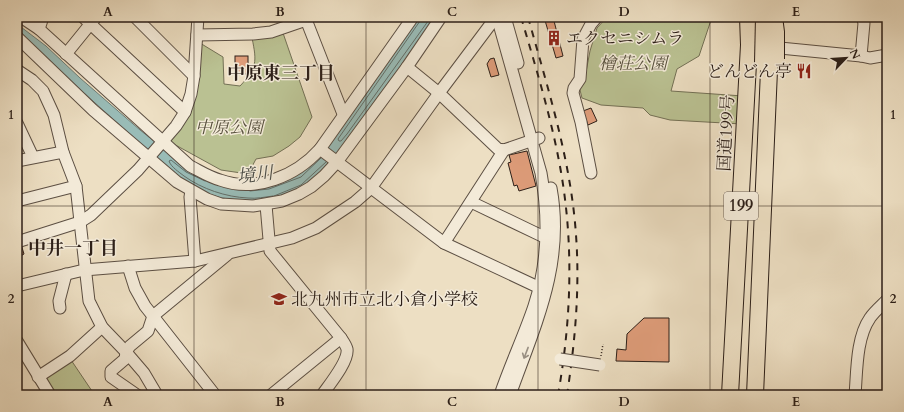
<svg xmlns="http://www.w3.org/2000/svg" width="904" height="412" font-family="Cardo,'Noto Serif JP',serif">
<style>
.green{fill:#bac192;stroke:#737055}
.water{fill:#99bcb7;stroke:#6d7d77}
.lines{fill:none;stroke-linecap:round;stroke-linejoin:round}
.shore{stroke:#626e68;stroke-width:1}
.building{fill:#de9c79;stroke:#2c1f18}
.minor-casing{stroke:#5c4f43;stroke-width:13}
.highway-casing{stroke:#2c1f18;stroke-width:18}
.path{stroke:#2c1f18;stroke-width:1.5;stroke-dasharray:1 2;stroke-linecap:butt}
.minor{stroke:#f3ead8;stroke-width:11}
.highway{stroke:#eddfc3;stroke-width:16}
.rail{stroke:#2c1f18;stroke-width:2;stroke-dasharray:7 7;stroke-linecap:butt}
.minor-bridge-casing{stroke:#5c4f43;stroke-width:13;stroke-linecap:butt}
.highway-bridge-casing{stroke:#2c1f18;stroke-width:18;stroke-linecap:butt}
.minor-bridge{stroke:#f3ead8;stroke-width:11}
.highway-bridge{stroke:#eddfc3;stroke-width:16}
.oneway{stroke:#998f82}
.grid{fill:none;stroke:#2c1f18;stroke-width:1;stroke-opacity:0.55}
.labels{text-anchor:middle;dominant-baseline:central;stroke-width:3;stroke-linejoin:round;paint-order:stroke}
.shield{fill:#f3ead8;stroke:#685c52;stroke-width:1}
.shield-label{font-size:16px;font-weight:bold;fill:#2c1f18}
.poi-label{font-size:17px;fill:#2c1f18;stroke:#f3ead8;text-anchor:start}
.park-label{font-size:17px;font-style:italic;fill:#57503d;stroke:#f3ead8}
.street-label{font-size:17px;fill:#2c1f18;stroke:#f3ead8}
.neighbourhood-label{font-size:18px;font-weight:bold;fill:#2c1f18;stroke:#f3ead8}
.water-label{font-size:18px;font-style:italic;fill:#4d4e48;stroke:#f3ead8}
.neatline{fill:none;stroke:#2c1f18;stroke-width:1.5}
.grid-label{font-size:13px;text-anchor:middle;font-weight:bold;fill:#2c1f18}
</style>
<rect width="100%" height="100%" fill="#eddfc3"/>
<filter id="stains"><feTurbulence type="fractalNoise" baseFrequency=".005" numOctaves="4"/><feColorMatrix values="0 0 0 0 .2 0 0 0 0 .09 0 0 0 0 .02 0 0 0 .5 -.17"/></filter>
<radialGradient id="worn" r=".72"><stop offset=".6" stop-color="#630" stop-opacity="0"/><stop offset="1" stop-color="#630" stop-opacity=".3"/></radialGradient>
<!-- green -->
<g class="green">
<polygon points="607,17 712,17 699,56 677,69 671,91 743,96 742,124 670,120 650,115 643,108 601,105 582,98 579,86 586,72 590,51 597,28"/>
<path d="M 283,33 L 312,117 L 300,137 L 289,146 L 273,156 L 256,159 L 248,174 L 221,170 L 170,142 L 188,115 L 200,43 L 223,57 L 224,84 L 240,86 C 257,68 257,62 252,38 Z"/>
<polygon points="69,357 94,394 95,395 52,395 41,377"/>
</g>
<!-- water -->
<path class="water" d="M 418,17 L 436,17 L 326,168 C 319,174 311,183 303,188 C 274,206 224,204 194,188 C 187,184 181,178 174,174 L 34,48 L 17,35 L 17,24 L 46,46 L 80,78 L 140,130 L 188,168 L 221,183 L 299,174 Z"/>
<g class="lines">
<!-- shore -->
<g class="shore">
<polyline points="421,17 420,21 338,139 339,141 341,141 347,134 431,17"/>
<path d="M 205,181 L 186,172 L 171,160 L 169,161 C 171,167 179,172 184,176 C 202,189 226,197 248,198 C 256,199 265,197 273,196"/>
<polyline points="250,191 269,189 301,177 321,158"/>
<polyline points="274,196 301,185 326,162"/>
</g>
</g>
<!-- building -->
<g class="building">
<polygon points="544,17 568,17 554,21 563,56 556,58"/>
<rect x="235" y="56" width="13" height="18"/>
<polygon points="494,58 499,75 491,77 487,64 490,59"/>
<polygon points="591,108 597,121 588,125 583,111"/>
<polygon points="527,151 536,186 519,191 517,185 514,186 508,163 511,162 509,155"/>
<polygon points="20,241 24,254 17,258 17,242"/>
<polygon points="644,318 669,318 669,362 616,361 617,349 626,350 627,334"/>
</g>
<g class="lines">
<defs>
<g id="minor">
<path d="M 21,17 L 39,29 L 190,166 C 200,171 209,177 220,180 C 256,193 296,176 320,149 L 413,17"/>
<polyline points="83,17 185,112"/>
<polyline points="135,17 194,76"/>
<polyline points="305,17 343,114"/>
<path d="M 497,17 L 541,173 C 549,218 548,263 534,306 C 524,336 510,365 500,395"/>
<polyline points="505,17 518,63"/>
<polyline points="39,29 43,17"/>
<polyline points="197,35 253,34 271,32 306,20"/>
<polyline points="17,37 93,110 177,182 207,199 221,204 253,206 282,201 299,194 311,187 324,176 337,162 407,67 441,17"/>
<polyline points="770,47 861,56 870,58 887,55"/>
<polyline points="66,54 96,17"/>
<polyline points="861,56 864,23 862,17"/>
<polyline points="407,67 439,93 498,149 504,150 539,138"/>
<polyline points="17,70 32,80 43,91 54,115 63,152 76,186 89,301 102,327 126,352 144,373 157,395"/>
<polyline points="17,123 33,157"/>
<polyline points="320,149 444,243 540,288"/>
<polyline points="17,161 63,152"/>
<polyline points="591,173 581,122 573,93 574,88 580,79 583,39 591,24 597,17"/>
<polyline points="191,191 190,197 195,261"/>
<polyline points="17,201 76,186"/>
<polyline points="471,202 542,236 546,237"/>
<path d="M 266,205 L 270,251 L 341,338 C 343,341 346,345 347,349 C 349,361 329,385 322,395"/>
<polyline points="17,242 80,222 91,215 138,170 176,126 185,112 191,94 194,76 198,17"/>
<polyline points="444,243 504,150"/>
<polyline points="128,266 135,288 145,306 215,395"/>
<polyline points="17,286 84,270 195,261 292,238 316,228 355,202 371,188 439,93 490,25 497,17"/>
<polyline points="60,308 59,301 66,274"/>
<polyline points="17,341 50,395"/>
<polyline points="38,377 70,356 102,327"/>
<polyline points="137,395 111,377 111,371 125,359 126,352 130,346 148,331 153,316 227,255"/>
<polyline points="271,395 341,338"/>
<path d="M 510,395 C 535,325 565,264 551,188"/>
<path d="M 855,395 C 857,372 856,338 870,318 C 874,312 881,306 887,300"/>
</g>
<g id="highway">
<polyline points="730,395 749,45 748,17"/>
<polyline points="755,395 770,47"/>
</g>
</defs>
<!-- minor casing -->
<use href="#minor" class="minor-casing"/>
<!-- highway casing -->
<use href="#highway" class="highway-casing"/>
<!-- path -->
<polyline class="path" points="601,356 603,344"/>
<!-- minor -->
<use href="#minor" class="minor"/>
<!-- highway -->
<use href="#highway" class="highway"/>
<!-- rail -->
<g class="rail">
<path d="M 521,17 C 536,68 552,120 561,172 C 574,247 571,321 558,395"/>
<path d="M 528,17 C 548,89 571,161 576,235 C 580,289 575,342 567,395"/>
</g>
<defs>
<polyline id="minor-bridge" points="560,359 600,365"/>
<g id="highway-bridge">
<polyline points="774,17 776,32 776,59"/>
<polyline points="763,63 764,17"/>
</g>
</defs>
<!-- minor-bridge casing -->
<use href="#minor-bridge" class="minor-bridge-casing"/>
<!-- highway-bridge casing -->
<use href="#highway-bridge" class="highway-bridge-casing"/>
<!-- minor-bridge -->
<use href="#minor-bridge" class="minor-bridge"/>
<!-- highway-bridge -->
<use href="#highway-bridge" class="highway-bridge"/>
</g>
<!-- one-way arrows -->
<defs><path id="oneway-shaft" d="M-6 0H5M1.5-3L5.5 0L1.5 3" fill="none" stroke-width="1.6" stroke-linecap="round" stroke-linejoin="round"/></defs>
<use class="oneway" href="#oneway-shaft" transform="translate(526 353) rotate(111)"/>
<!-- grid -->
<path class="grid" d="M 194,17 L 194,395M 366,17 L 366,395M 538,17 L 538,395M 710,17 L 710,395M 17,206 L 887,206"/>
<!-- icons -->
<defs>
<symbol id="building-bare" viewBox="-9 -9 18 18"><path d="M-4-6H4V6H1V3H-1V6H-4ZM-2.5-4.3h1.7v1.8h-1.7ZM.8-4.3h1.7v1.8H.8ZM-2.5-1h1.7V.8h-1.7ZM.8-1h1.7V.8H.8Z" fill="#8f2418" stroke="#f3ead8" stroke-width="2.5" paint-order="stroke"/></symbol>
<symbol id="restaurant-bare" viewBox="-9 -9 18 18"><path d="M-5-6h1v4h1v-4h1v4h1v-4h1v5L-1.5 .5V6h-2V.5L-5-1ZM5-6V6H3V1.5H1.5Q1.5-4 5-6Z" fill="#8f2418" stroke="#f3ead8" stroke-width="2.5" paint-order="stroke"/></symbol>
<symbol id="school-bare" viewBox="-9 -9 18 18"><path d="M0-5L7-2L0 1L-7-2ZM-4 1L0 2.5L4 1V4Q0 6-4 4Z" fill="#8f2418" stroke="#f3ead8" stroke-width="2.5" paint-order="stroke"/></symbol>
</defs>
<g fill-rule="evenodd">
<use href="#building-bare" x="543" y="27" width="22" height="22"/>
<use href="#restaurant-bare" x="793" y="60" width="22" height="22"/>
<use href="#school-bare" x="268" y="288" width="22" height="22"/>
</g>
<g class="labels">
<!-- shield labels -->
<rect class="shield" x="724" y="192" width="34" height="28" rx="3"/>
<g class="shield-label">
<text x="741" y="206">199</text>
</g>
<!-- poi labels -->
<g class="poi-label">
<text x="566" y="38">エクセニシムラ</text>
<text x="792" y="71" text-anchor="end">どんどん亭</text>
<text x="291" y="299">北九州市立北小倉小学校</text>
</g>
<!-- park labels -->
<g class="park-label">
<text x="633" y="63">檜荘公園</text>
<text x="229" y="127">中原公園</text>
</g>
<!-- street labels -->
<g class="street-label">
<text transform="translate(726 133) rotate(-87)">国道199号</text>
</g>
<!-- neighbourhood labels -->
<g class="neighbourhood-label">
<text x="281" y="73">中原東三丁目</text>
<text x="73" y="248">中井一丁目</text>
</g>
<!-- water labels -->
<g class="water-label">
<text transform="translate(255 175) rotate(-7)">境川</text>
</g>
</g>
<!-- margin -->
<rect width="904" height="412" fill="none" stroke="#eddfc3" stroke-width="44"/>
<!-- north arrow -->
<g transform="translate(846 58) rotate(65)" stroke="#f3ead8" stroke-width="3" paint-order="stroke">
<path d="M0-3L7 15L0 10L-7 15Z" fill="#2c1f18"/>
<text y="-6" font-size="11" font-weight="bold" text-anchor="middle" fill="#2c1f18">N</text>
</g>
<rect x="22" y="22" width="860" height="368" class="neatline"/>
<g class="grid-label">
<text x="108" y="16">A</text>
<text x="280" y="16">B</text>
<text x="452" y="16">C</text>
<text x="624" y="16">D</text>
<text x="796" y="16">E</text>
<text x="11" y="119">1</text>
<text x="893" y="119">1</text>
<text x="11" y="303">2</text>
<text x="893" y="303">2</text>
<text x="108" y="406">A</text>
<text x="280" y="406">B</text>
<text x="452" y="406">C</text>
<text x="624" y="406">D</text>
<text x="796" y="406">E</text>
</g>
<rect width="100%" height="100%" filter="url(#stains)"/>
<rect width="100%" height="100%" fill="url(#worn)"/>
</svg>
